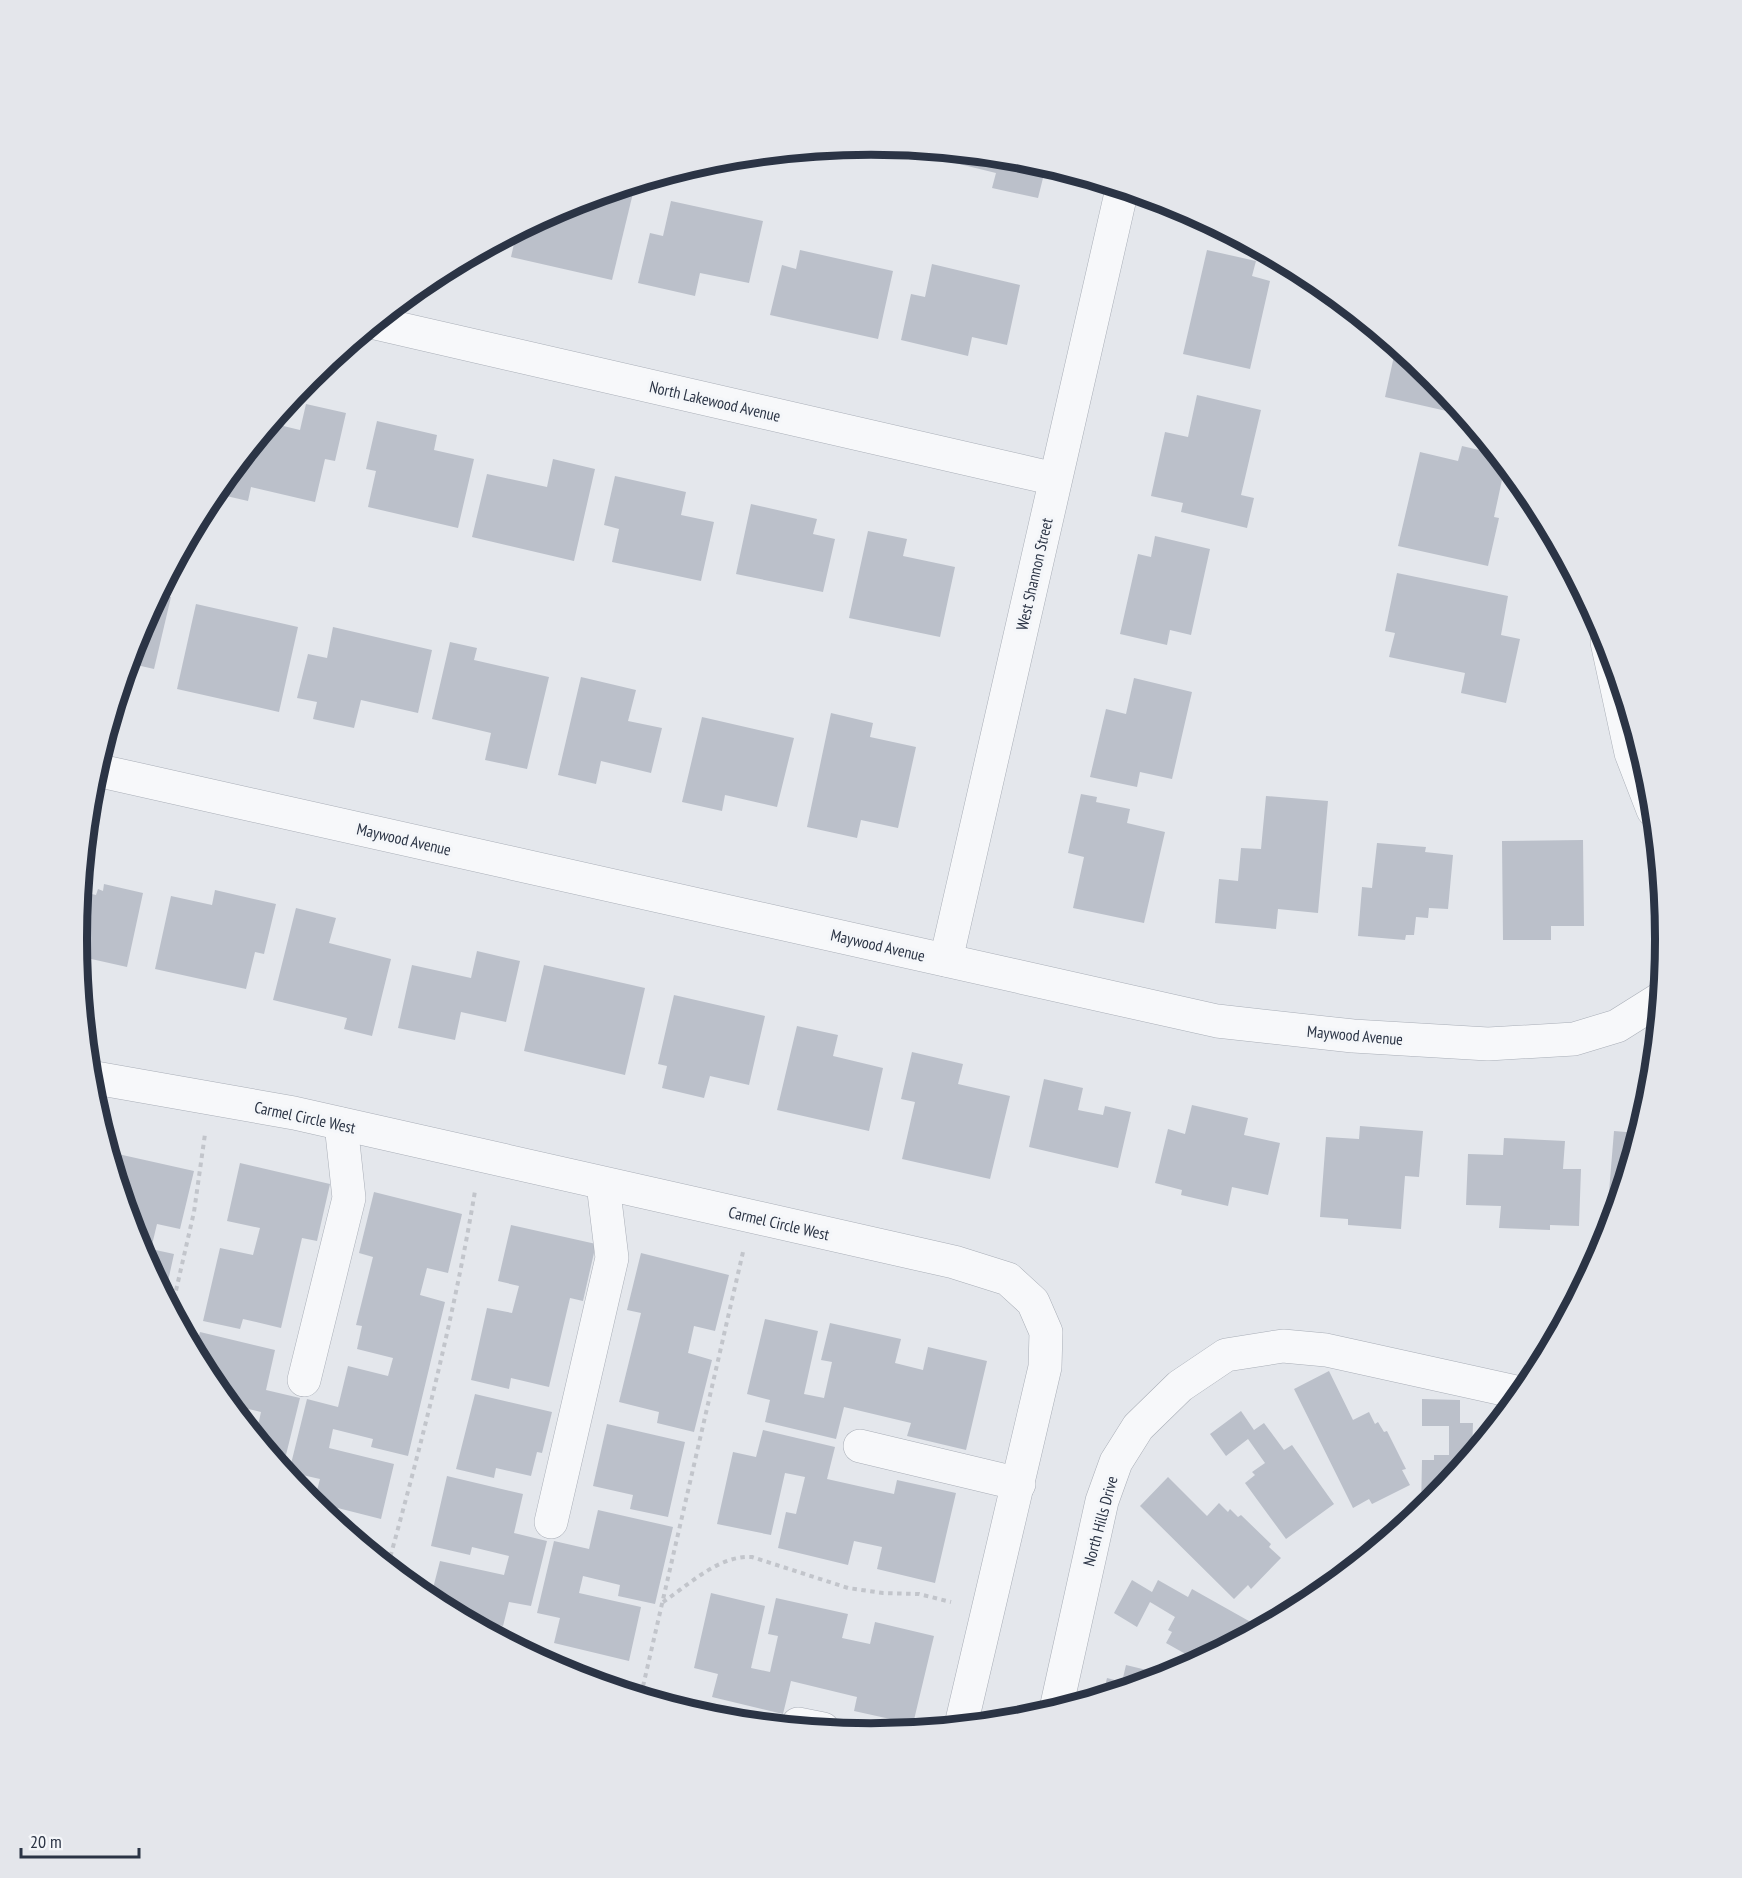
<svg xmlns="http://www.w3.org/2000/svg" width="1742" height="1878" font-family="'PT Sans Narrow',sans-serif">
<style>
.building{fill:#bbc0ca}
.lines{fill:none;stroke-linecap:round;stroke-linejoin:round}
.minor-casing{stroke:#a9aeb7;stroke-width:34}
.path{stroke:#c2c5cb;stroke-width:4;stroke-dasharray:4.5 4.5;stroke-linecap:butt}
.minor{stroke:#f7f8fa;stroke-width:33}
.labels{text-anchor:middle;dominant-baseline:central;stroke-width:6;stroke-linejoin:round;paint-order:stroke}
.street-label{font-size:16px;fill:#2b3445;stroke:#f4f6f9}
.rim{fill:none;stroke:#2b3445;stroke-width:8}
</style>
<rect width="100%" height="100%" fill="#e4e7ec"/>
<!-- building -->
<g class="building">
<polygon points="953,153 1026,160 1046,166 1038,198 992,188 996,173 951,162"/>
<polygon points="618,190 633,193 612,280 511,257 517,231 567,205"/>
<polygon points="671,201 763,221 749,283 700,273 695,296 638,283 650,233 663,236"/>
<polygon points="800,250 893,271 878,339 770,315 782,265 796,269"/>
<polygon points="1207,250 1256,261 1252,276 1270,281 1250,369 1183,354"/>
<polygon points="932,264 1020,285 1007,345 972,337 968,356 901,340 911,294 925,297"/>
<polygon points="1396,347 1433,377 1464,415 1385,397"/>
<polygon points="1197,395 1261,410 1241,495 1254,498 1247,528 1181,512 1183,503 1151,496 1165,432 1188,437"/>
<polygon points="306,404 346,413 335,461 325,459 315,502 251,487 248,501 222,495 226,479 271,423 300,430"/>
<polygon points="377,421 437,435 434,450 474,459 458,528 368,507 376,471 366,469"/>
<polygon points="1462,446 1496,454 1505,466 1494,517 1499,518 1488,566 1398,546 1420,452 1458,461"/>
<polygon points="553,459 595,469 574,561 472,537 487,474 547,487"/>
<polygon points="615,476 686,492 681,515 714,522 701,581 612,562 619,529 604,525"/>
<polygon points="751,504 817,519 813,534 835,539 823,592 736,574"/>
<polygon points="868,531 907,539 903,556 955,567 940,637 849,618"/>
<polygon points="1155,536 1210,549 1191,635 1170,630 1167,645 1120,634 1138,554 1151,557"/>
<polygon points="1397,573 1508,596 1501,635 1520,639 1506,703 1461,693 1465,673 1389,657 1395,633 1385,631"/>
<polygon points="159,594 171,597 154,669 128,663 137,635"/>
<polygon points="196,604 298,627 279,712 177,689"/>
<polygon points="333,627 432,650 418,713 361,700 354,728 313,719 317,702 297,698 308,654 327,658"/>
<polygon points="450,642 477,648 474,660 549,677 527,769 485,760 491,733 432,719"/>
<polygon points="581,677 636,690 628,721 662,728 651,773 601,761 596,784 558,775"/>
<polygon points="1134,678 1192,692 1172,779 1140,772 1137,787 1090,777 1106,709 1126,714"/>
<polygon points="831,713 873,723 870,737 916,747 898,828 861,820 857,838 807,827"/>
<polygon points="702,717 794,738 777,807 725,795 722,811 682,802"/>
<polygon points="1081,794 1097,797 1096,802 1130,809 1127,823 1165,832 1144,923 1073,908 1084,857 1068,853"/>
<polygon points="1266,796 1328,801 1318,913 1278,909 1276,929 1215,923 1219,879 1238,881 1241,848 1261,849"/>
<polygon points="1583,840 1584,926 1551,926 1551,940 1503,940 1502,841"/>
<polygon points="1377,843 1426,847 1425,852 1453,855 1448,909 1429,908 1428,918 1416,917 1414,935 1406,935 1405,940 1358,936 1362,887 1372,888"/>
<polygon points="84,863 89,864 83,892 96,895 98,889 103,891 104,884 143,893 127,967 78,956 77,939"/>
<polygon points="215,890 276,904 264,954 255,952 246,989 155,969 171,896 212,905"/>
<polygon points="296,908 336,918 329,943 391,959 372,1036 344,1029 347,1018 273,1000"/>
<polygon points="477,951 520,961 506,1022 461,1012 455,1040 398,1028 412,965 471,978"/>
<polygon points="544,965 645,988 625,1075 524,1051"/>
<polygon points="674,995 765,1016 749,1085 710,1076 704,1098 662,1088 667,1066 658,1064"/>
<polygon points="797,1026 838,1035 833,1056 883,1068 869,1131 777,1110"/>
<polygon points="912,1052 963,1064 958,1084 1010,1096 990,1179 902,1159 915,1102 901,1099"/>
<polygon points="1044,1079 1083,1088 1078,1110 1103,1115 1105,1106 1131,1112 1118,1168 1029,1147"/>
<polygon points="1192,1105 1248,1118 1244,1135 1280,1143 1268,1195 1232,1187 1228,1206 1181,1195 1182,1190 1155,1183 1168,1129 1185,1134"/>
<polygon points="1360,1126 1423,1131 1419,1177 1405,1176 1401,1229 1348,1225 1348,1219 1320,1217 1326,1137 1359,1139"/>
<polygon points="1614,1131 1638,1133 1606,1241 1605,1241"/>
<polygon points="1504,1138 1565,1141 1563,1169 1581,1169 1579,1226 1550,1225 1550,1230 1499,1228 1501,1206 1466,1205 1468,1154 1503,1155"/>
<polygon points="109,1152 194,1171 180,1229 157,1224 151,1249 174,1254 165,1295 137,1243"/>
<polygon points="240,1163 330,1184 317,1241 302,1238 281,1328 243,1319 240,1329 203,1321 220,1248 253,1255 260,1228 227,1221"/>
<polygon points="374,1192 462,1214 448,1273 427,1268 420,1295 445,1302 408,1456 371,1447 373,1439 333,1429 329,1448 394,1464 381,1519 314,1502 320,1479 289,1472 307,1399 338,1407 348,1366 388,1376 393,1358 357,1349 362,1326 356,1325 373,1257 359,1253"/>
<polygon points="511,1225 596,1244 583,1301 570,1298 549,1387 511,1378 509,1389 471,1380 487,1308 512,1313 519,1286 498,1281"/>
<polygon points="641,1253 729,1275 715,1331 694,1326 688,1353 712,1360 694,1432 657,1423 659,1412 619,1402 641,1313 627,1310"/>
<polygon points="765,1319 818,1331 804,1394 824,1398 832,1362 821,1360 830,1323 901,1339 895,1363 923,1370 928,1347 987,1361 966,1450 907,1436 911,1423 844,1407 836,1439 765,1422 770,1400 747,1394"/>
<polygon points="200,1332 275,1350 266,1390 300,1398 284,1463 277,1462 250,1429 257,1430 261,1412 231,1405 210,1380 195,1352"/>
<polygon points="1329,1371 1353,1420 1369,1412 1375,1424 1378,1422 1384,1432 1387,1431 1406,1469 1402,1470 1410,1485 1372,1504 1369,1499 1353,1508 1294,1389"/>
<polygon points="475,1394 552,1412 542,1453 537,1452 531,1476 496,1468 494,1478 456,1469"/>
<polygon points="1422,1399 1460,1400 1460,1423 1473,1423 1472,1453 1433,1501 1421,1511 1422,1460 1434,1460 1434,1455 1449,1455 1449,1426 1422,1426"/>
<polygon points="1241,1411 1254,1430 1264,1423 1284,1450 1292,1445 1334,1504 1286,1539 1245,1483 1255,1475 1252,1472 1265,1463 1248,1439 1226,1456 1210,1434"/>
<polygon points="607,1424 685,1442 668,1517 630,1509 633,1495 593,1486"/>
<polygon points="763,1430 835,1447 827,1479 894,1494 897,1480 956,1493 935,1583 877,1569 882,1547 854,1541 848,1565 778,1548 786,1512 796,1514 805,1477 785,1473 771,1535 717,1524 733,1452 756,1457"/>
<polygon points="447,1476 523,1494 514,1533 547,1541 531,1606 509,1602 503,1626 463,1617 430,1600 440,1561 504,1575 509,1556 472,1547 470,1555 431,1546"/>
<polygon points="1168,1477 1207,1516 1219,1503 1228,1512 1230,1509 1238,1517 1241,1515 1271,1544 1269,1547 1281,1558 1251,1589 1248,1585 1234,1599 1140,1506"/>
<polygon points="598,1510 673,1527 655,1604 618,1596 620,1585 583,1576 579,1593 641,1607 629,1661 554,1643 560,1618 537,1613 554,1541 589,1549"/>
<polygon points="1132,1580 1152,1592 1158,1580 1188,1597 1192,1589 1256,1625 1252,1632 1198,1661 1166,1643 1172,1632 1168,1630 1175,1617 1150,1602 1137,1627 1114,1613"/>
<polygon points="711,1593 765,1606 751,1668 770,1672 778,1636 768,1634 776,1598 848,1614 842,1638 870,1644 875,1622 934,1636 913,1724 854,1711 857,1697 791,1681 783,1714 712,1697 718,1674 694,1668"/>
<polygon points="1126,1665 1167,1675 1103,1695 1107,1678 1122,1682"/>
<polygon points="709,1705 781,1721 780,1725 716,1718 707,1715"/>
</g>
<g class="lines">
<defs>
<g id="minor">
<polyline points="375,323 1055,479"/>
<polyline points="1607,642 1631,753 1653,810"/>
<polyline points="96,770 1217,1021 1353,1036 1488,1044 1574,1039 1617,1026 1660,999"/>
<polyline points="946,960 1122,189"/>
<polyline points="90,1077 294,1113 954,1262 1008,1279 1033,1302 1046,1332 1045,1367 961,1725"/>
<polyline points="304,1380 349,1198 341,1124"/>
<polyline points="860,1446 1019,1484"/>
<polyline points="551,1522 612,1258 603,1184"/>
<polyline points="1056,1709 1102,1501 1116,1462 1138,1427 1180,1386 1226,1355 1283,1346 1326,1350 1521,1393"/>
<polyline points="798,1724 823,1729"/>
</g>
</defs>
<!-- minor casing -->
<use href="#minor" class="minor-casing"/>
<!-- path -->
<g class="path">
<polyline points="172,1308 194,1212 205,1134"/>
<path d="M 388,1565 C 422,1442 454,1317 475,1191"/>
<path d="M 663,1602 C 690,1584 719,1555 752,1557 L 848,1588 L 883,1593 L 919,1594 L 951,1602"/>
<polyline points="641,1695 743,1252"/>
</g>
<!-- minor -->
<use href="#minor" class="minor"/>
</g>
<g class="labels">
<!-- street labels -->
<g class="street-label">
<text transform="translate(715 401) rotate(13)">North Lakewood Avenue</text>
<text transform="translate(1034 574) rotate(-77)">West Shannon Street</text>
<text transform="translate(404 839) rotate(13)">Maywood Avenue</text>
<text transform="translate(878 945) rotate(13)">Maywood Avenue</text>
<text transform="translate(1355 1035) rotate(5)">Maywood Avenue</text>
<text transform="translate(305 1117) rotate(12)">Carmel Circle West</text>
<text transform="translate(779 1223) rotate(13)">Carmel Circle West</text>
<text transform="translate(1100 1521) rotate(-75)">North Hills Drive</text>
</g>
</g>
<!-- crop -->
<path d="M0 0H1742V1878H0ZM87 939a784 784 0 1 1 1568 0a784 784 0 1 1-1568 0Z" fill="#e4e6eb" fill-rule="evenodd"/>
<path class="rim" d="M87 939a784 784 0 1 1 1568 0a784 784 0 1 1-1568 0Z"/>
<!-- scale -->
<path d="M21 1848v9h118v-9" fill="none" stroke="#2b3445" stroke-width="3"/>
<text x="30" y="1848" font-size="18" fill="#2b3445" stroke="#f4f6f9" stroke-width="4.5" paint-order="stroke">20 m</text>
</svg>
